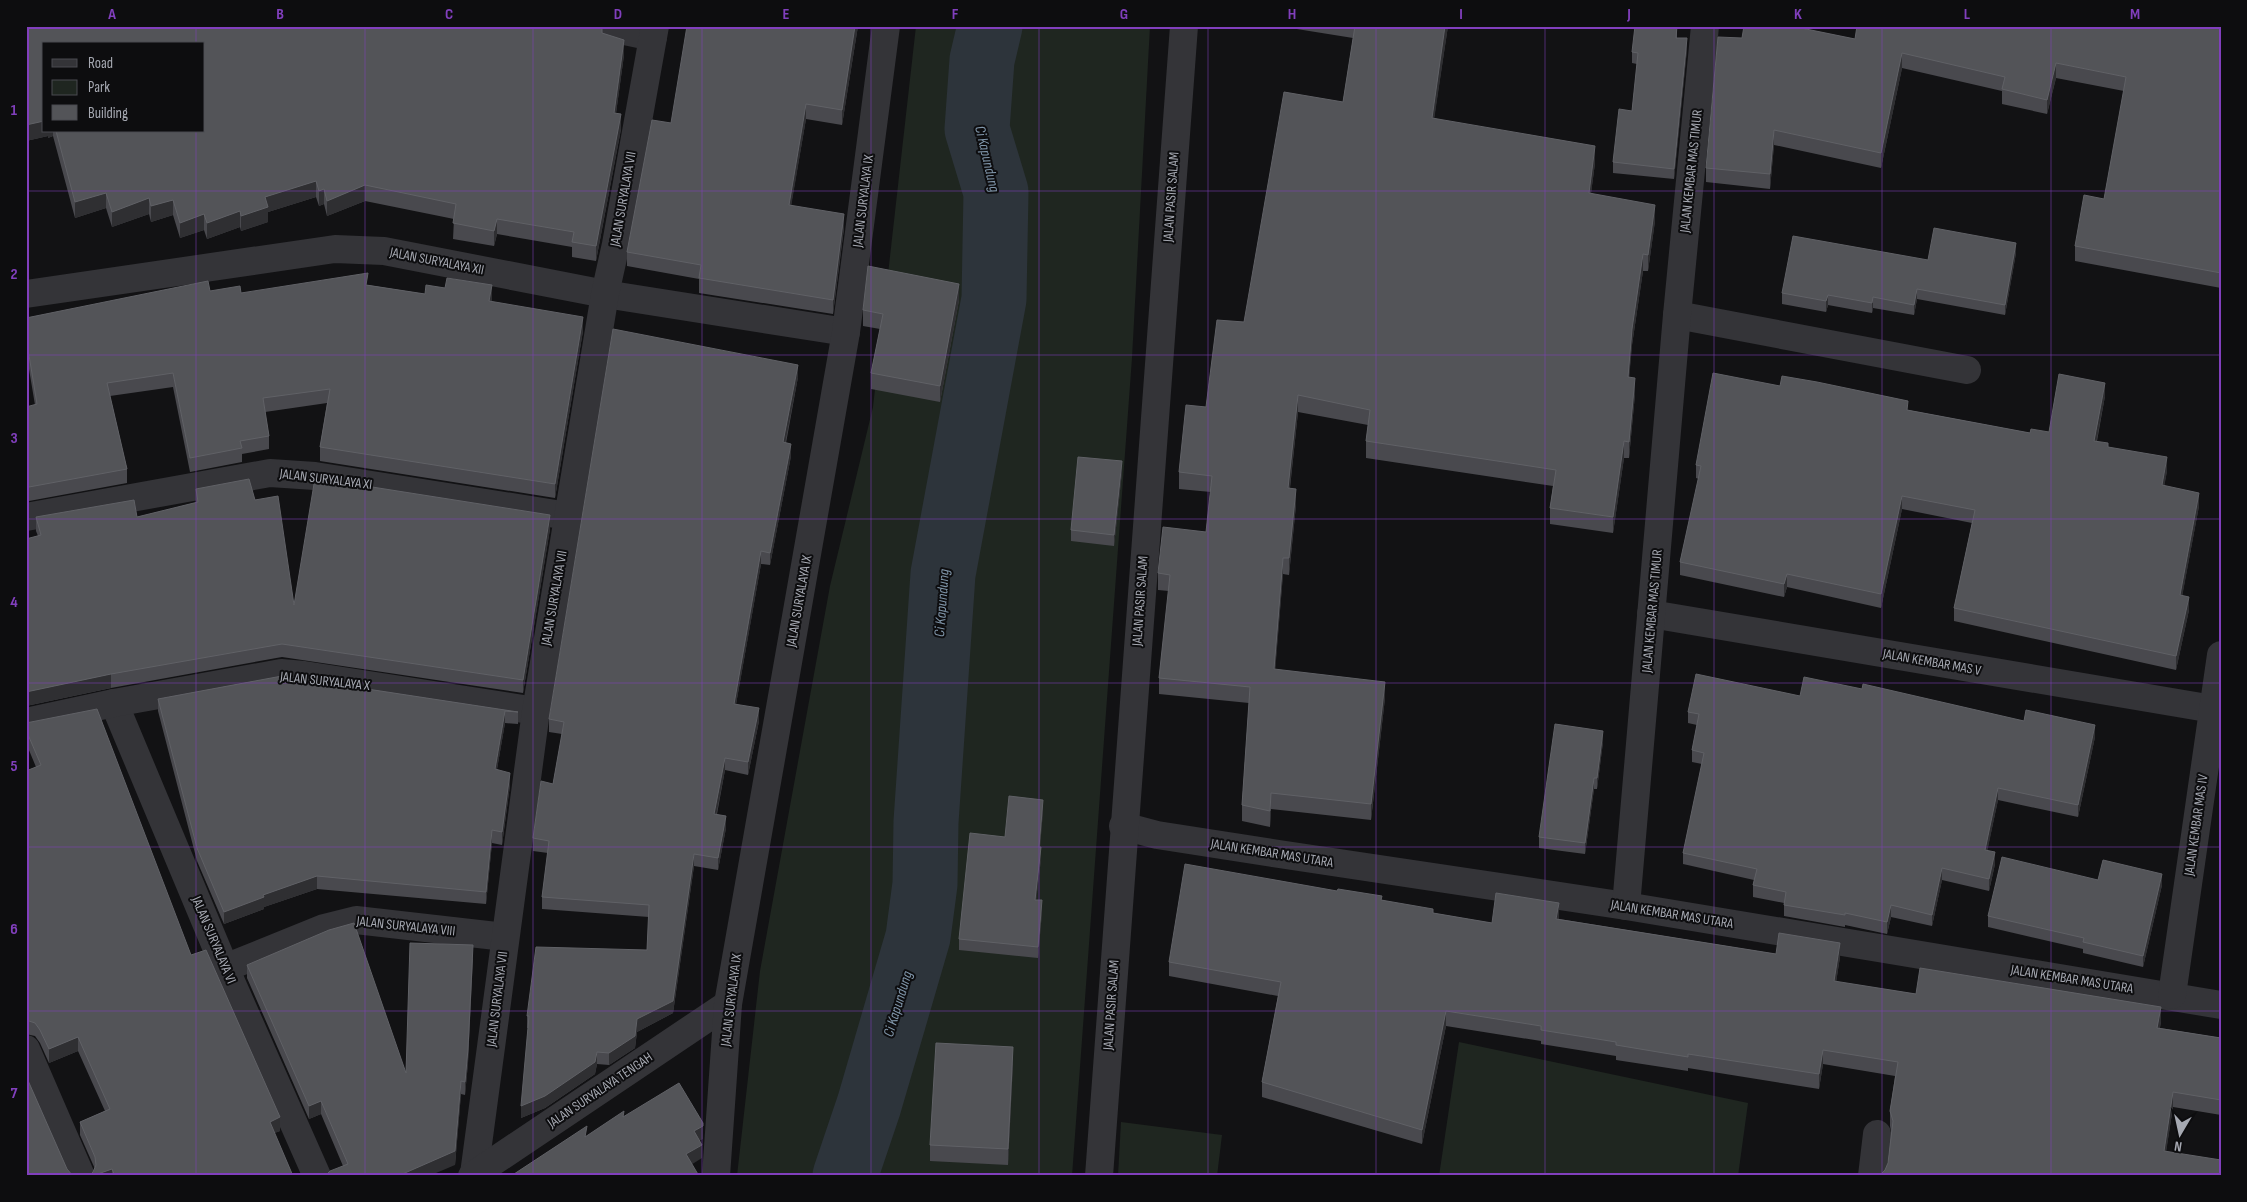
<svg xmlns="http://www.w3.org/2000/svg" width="2247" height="1202" font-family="'Sofia Sans Condensed',sans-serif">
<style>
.green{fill:#1f2620}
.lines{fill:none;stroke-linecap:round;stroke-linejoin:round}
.river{stroke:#2d343b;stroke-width:65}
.minor{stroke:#343438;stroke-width:28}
.tertiary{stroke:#343438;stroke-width:28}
.wall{fill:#49494e;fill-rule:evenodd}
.shaded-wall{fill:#2f2f32}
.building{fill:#535458;stroke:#606166}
.grid{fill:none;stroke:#813fbd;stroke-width:1;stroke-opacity:0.55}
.labels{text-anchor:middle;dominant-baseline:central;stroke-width:4;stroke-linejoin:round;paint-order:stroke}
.street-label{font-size:14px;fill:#a6a9b2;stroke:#0d0d0f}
.water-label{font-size:15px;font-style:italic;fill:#8096aa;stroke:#0d0d0f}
.neatline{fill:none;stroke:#813fbd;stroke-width:2}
.grid-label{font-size:16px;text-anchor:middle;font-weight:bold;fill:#813fbd}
</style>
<rect width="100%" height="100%" fill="#121214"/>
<!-- green -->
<g class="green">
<polygon points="916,26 1150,26 1132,358 1072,1176 737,1176 760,971 830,586 873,407"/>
<polygon points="1459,1042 1748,1103 1738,1176 1439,1176"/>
<polygon points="1121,1122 1222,1135 1217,1176 1118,1176"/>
</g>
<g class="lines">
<!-- river -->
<polyline class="river" points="845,1176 869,1105 918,937 925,884 926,822 943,574 994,299 996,192 977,129 982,60 990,26"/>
<!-- minor -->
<g class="minor">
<polyline points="601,26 653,37"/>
<polyline points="26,294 335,249 384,251 605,294 846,332"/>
<polyline points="1677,315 1967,370"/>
<polyline points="26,517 270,473 315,476 568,516"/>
<polyline points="1651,614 2213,709"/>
<polyline points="114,703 225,968 317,1176"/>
<polyline points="26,722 114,703 281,673 304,675 536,711"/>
<polyline points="1123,826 1157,835 1279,854 1626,906 2221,1005"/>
<polyline points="1626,906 1677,315 1705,26"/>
<polyline points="225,968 324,928 356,920 505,937"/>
<polyline points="2172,995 2221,655"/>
<polyline points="26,1049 81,1176"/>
<polyline points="474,1174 536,711 605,294 616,244 655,26"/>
<polyline points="472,1176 728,1004"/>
<polyline points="716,1176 728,1004 846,332 886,26"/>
<polyline points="1872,1176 1877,1134"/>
</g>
<!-- tertiary -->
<polyline class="tertiary" points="1099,1176 1184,26"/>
</g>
<!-- wall -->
<g class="wall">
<path d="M 26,26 L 602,33 L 624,55 L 616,113 L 621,129 L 596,261 L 572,257 L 572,247 L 497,234 L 494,246 L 453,239 L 454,219 L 365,201 L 327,216 L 324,204 L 319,206 L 316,197 L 268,212 L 268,222 L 241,231 L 240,227 L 207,239 L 204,230 L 180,238 L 173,215 L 151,222 L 149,214 L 112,227 L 106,208 L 75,218 L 53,136 L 48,138 L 48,136 L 26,141 ZM 44,44 L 204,131 L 44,131 Z"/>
<polygon points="858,26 842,125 806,119 791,205 844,228 833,314 699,293 699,279 627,266 627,252 671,123"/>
<polygon points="1278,26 1448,26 1434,118 1595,163 1591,193 1655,221 1648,271 1643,271 1632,345 1629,377 1635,394 1629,458 1624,458 1613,533 1550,524 1550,508 1553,486 1366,458 1366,441 1368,425 1298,412 1290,488 1296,505 1289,575 1283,574 1275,670 1385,698 1371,820 1271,809 1270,827 1242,821 1242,805 1249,703 1159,694 1159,678 1169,591 1158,590 1158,573 1206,532 1211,492 1179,489 1179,472 1206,407 1343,102 1353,38"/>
<polygon points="1677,26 1677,38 1687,49 1674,179 1613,173 1613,162 1632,111 1637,64 1632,63 1632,52"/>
<polygon points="1802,26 1802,29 1855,39 2221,26 2221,288 2075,261 2075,246 2104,199 2124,91 2056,78 2047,114 2002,104 2002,91 1902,68 1881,168 1774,145 1770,189 1706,182 1706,168 1742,38"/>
<polygon points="2016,253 2005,315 1917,299 1914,315 1873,308 1872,313 1828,305 1826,312 1782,304 1782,293 1928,260"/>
<polygon points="368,285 425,294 492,299 491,302 583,331 555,498 320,461 320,447 327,403 265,412 269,436 269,449 242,454 242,462 190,472 173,387 110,396 127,469 127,483 29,501 27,495 26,407 35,405 26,351 26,318 210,291 241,293"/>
<polygon points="959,300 940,402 871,389 871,373 880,329 863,326 863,310"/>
<polygon points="798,377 786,443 791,456 780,513 770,565 761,564 736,704 759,721 748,775 725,770 717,814 726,828 718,870 694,866 673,1013 637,1032 635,1048 609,1065 597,1064 595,1074 545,1108 521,1118 528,1028 527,1028 527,1016 647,950 649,917 542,909 542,897 548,853 533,851 533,838 553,784 562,734 549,732 549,719"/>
<polygon points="2105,396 2097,441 2108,447 2167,471 2164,486 2199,506 2182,596 2189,610 2176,670 1954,621 1954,608 1972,523 1902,509 1881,608 1787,587 1784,597 1680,575 1680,562 1699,479 1696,478 1696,465 1908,410 2030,433 2049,432"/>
<polygon points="1122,472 1114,546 1071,541 1071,530"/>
<polygon points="196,489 255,500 294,605 550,529 523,693 282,657 111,688 26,706 26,539 38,536 36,531 36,517 137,517 196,503"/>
<polygon points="282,676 518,712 518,724 505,723 497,769 510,785 502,845 492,843 486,904 317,889 264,907 264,909 224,924 197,861 158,711 158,699"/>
<polygon points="1862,689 2024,721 2095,737 2078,817 1998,800 1987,851 1995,864 1989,891 1942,880 1932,926 1891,917 1887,934 1845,925 1845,927 1784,916 1784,903 1753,897 1753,885 1754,880 1683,864 1683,853 1702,764 1692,762 1692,750 1697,725 1688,723 1688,712 1800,696"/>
<polygon points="26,723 191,955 280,1131 274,1133 293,1176 89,1176 93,1172 95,1169 80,1135 80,1122 105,1111 78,1051 49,1063 40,1043 35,1036 26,1034 26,771 36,767 26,743"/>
<polygon points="1603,742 1597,789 1594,789 1585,854 1539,848 1539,837"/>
<polygon points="1043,811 1040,847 1041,859 1036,900 1042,912 1038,958 959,950 959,939 1005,837"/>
<polygon points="2098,880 2162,885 2143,967 2083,953 2083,949 1988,927 1988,916"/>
<polygon points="1337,891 1382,900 1433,913 1492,923 1559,918 1559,919 1776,954 1840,957 1836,982 1916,994 2161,1021 2160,1028 2221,1038 2221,1115 2173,1107 2166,1151 1885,1170 1888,1163 1891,1131 1890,1126 1890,1111 1895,1076 1823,1064 1819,1089 1688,1068 1688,1071 1616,1060 1616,1056 1541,1044 1541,1041 1446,1026 1422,1144 1262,1097 1262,1082 1278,996 1169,976 1169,962"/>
<polygon points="473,958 468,1063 465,1095 461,1094 455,1165 343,1166 321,1114 309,1119 247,978 247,965 406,1073"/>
<polygon points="1013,1063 1008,1165 930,1161 930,1145"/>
</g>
<!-- shaded-wall -->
<g class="shaded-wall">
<polygon points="855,26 858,26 842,125 842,110"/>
<polygon points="1445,26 1448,26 1432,134 1432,118"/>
<polygon points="1687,38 1687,49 1674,179 1674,169"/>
<polygon points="624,40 624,55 614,128 614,113"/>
<polygon points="1902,53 1902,68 1881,168 1881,153"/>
<polygon points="2056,63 2056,78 2047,114 2047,100"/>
<polygon points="806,104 806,119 789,219 789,205"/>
<polygon points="621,114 621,129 596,261 596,246"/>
<polygon points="44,121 44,131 48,131 48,136 26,141 26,125"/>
<polygon points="1774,130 1774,145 1770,189 1770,174"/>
<polygon points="48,131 53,131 53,136 48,138"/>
<polygon points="1595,146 1595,163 1589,209 1589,193"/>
<polygon points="316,181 316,197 268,212 268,222 241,231 241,216 265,197"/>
<polygon points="365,185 365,201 327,216 327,201"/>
<polygon points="324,189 324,204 319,206 319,191"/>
<polygon points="106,193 106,208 75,218 75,202"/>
<polygon points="149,198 149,214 112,227 112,212"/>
<polygon points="173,200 173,215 151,222 151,206"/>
<polygon points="1655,205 1655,221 1648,271 1648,255"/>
<polygon points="240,211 240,227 207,239 207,223"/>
<polygon points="204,214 204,230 180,238 180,223"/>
<polygon points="844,214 844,228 833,314 833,300"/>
<polygon points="497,219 497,234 494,246 494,231"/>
<polygon points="2016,243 2016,253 2005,315 2005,305"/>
<polygon points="1643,254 1643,271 1632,345 1628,393 1628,377 1632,329"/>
<polygon points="959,284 959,300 940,402 940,386"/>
<polygon points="492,285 492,299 489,315 489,301"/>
<polygon points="1917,289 1917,299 1914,315 1914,305"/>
<polygon points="1828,295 1828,305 1826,312 1826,301"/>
<polygon points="1873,297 1873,308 1872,313 1872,303"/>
<polygon points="583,317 583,331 555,498 555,484"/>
<polygon points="798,365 798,377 783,454 783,442"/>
<polygon points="1635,378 1635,394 1629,458 1629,442"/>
<polygon points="2105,383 2105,396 2094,454 2094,441"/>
<polygon points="1298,395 1298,412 1288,504 1288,488"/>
<polygon points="1624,441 1624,458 1613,533 1613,517"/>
<polygon points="791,444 791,456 770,565 770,553"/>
<polygon points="2167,457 2167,471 2162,499 2162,485"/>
<polygon points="1122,461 1122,472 1114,546 1114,535"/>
<rect x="26" y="481" width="1" height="14"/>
<polygon points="1296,489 1296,505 1289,575 1289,558"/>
<polygon points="2199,493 2199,506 2180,608 2180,595"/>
<polygon points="1902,496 1902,509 1881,608 1881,594"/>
<polygon points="550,515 550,529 523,693 523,680"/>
<polygon points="761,551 761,564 734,716 734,704"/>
<polygon points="1283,558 1283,574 1274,686 1274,669"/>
<polygon points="1787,574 1787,587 1784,597 1784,584"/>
<polygon points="2189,597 2189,610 2176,670 2176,656"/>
<polygon points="111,674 111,688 26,706 26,692"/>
<polygon points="1385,682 1385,698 1371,820 1371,804"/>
<polygon points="759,708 759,721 748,775 748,762"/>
<polygon points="505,711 505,723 495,781 495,769"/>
<polygon points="2095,725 2095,737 2078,817 2078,805"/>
<polygon points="1603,731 1603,742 1597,789 1597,778"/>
<polygon points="725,758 725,770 714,826 714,814"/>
<polygon points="510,773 510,785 502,845 502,832"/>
<polygon points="1594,778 1594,789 1585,854 1585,843"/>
<polygon points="1998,788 1998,800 1985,862 1985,850"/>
<polygon points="1271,793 1271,809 1270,827 1270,811"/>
<polygon points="1043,800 1043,811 1039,858 1039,847"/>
<polygon points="726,816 726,828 718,870 718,858"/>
<polygon points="492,830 492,843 486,904 486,892"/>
<polygon points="1041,847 1041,859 1035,911 1035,900"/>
<polygon points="1995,852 1995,864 1989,891 1989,879"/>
<polygon points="694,854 694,866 673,1013 637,1032 635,1048 609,1065 609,1053 637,1019"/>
<polygon points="1942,868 1942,880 1932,926 1932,915"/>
<polygon points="2162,874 2162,885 2143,967 2143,956"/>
<polygon points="317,876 317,889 264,907 264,909 224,924 224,912 263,895"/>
<polygon points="1042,900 1042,912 1038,958 1038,947"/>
<polygon points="1559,903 1559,918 1556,934 1556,919"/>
<polygon points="1891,905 1891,917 1887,934 1887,922"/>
<polygon points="1840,943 1840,957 1834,996 1834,981"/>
<polygon points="473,945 468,1063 465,1095 465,1082"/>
<polygon points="2161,1007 2161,1021 2157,1042 2157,1028"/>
<polygon points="1446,1011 1446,1026 1422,1144 1422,1130"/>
<polygon points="78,1037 78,1051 49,1063 49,1049"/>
<polygon points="1013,1047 1013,1063 1008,1165 1008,1149"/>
<polygon points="1823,1050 1823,1064 1819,1089 1819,1074"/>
<polygon points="597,1052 597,1064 595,1074 545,1108 521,1118 521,1106"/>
<polygon points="461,1081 461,1094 455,1165 429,1176 398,1176"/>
<polygon points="2173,1092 2173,1107 2164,1166 2164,1151"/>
<polygon points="321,1101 321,1114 309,1119 309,1106"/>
<polygon points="280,1117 280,1131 270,1135 270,1122"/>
<polygon points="703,1123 703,1139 694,1144 694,1131"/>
<polygon points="702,1145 702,1158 686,1168 686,1154"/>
<polygon points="112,1169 112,1176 92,1176"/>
</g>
<!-- building -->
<g class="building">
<polygon points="27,26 601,26 602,27 602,33 624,40 614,113 621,114 596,246 572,242 574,232 497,219 494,231 453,223 456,204 365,185 327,201 324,189 319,191 316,181 265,197 268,207 241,216 240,211 207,223 204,214 180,223 173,200 151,206 149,198 112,212 106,193 75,202 56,131 204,131 204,44 44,44 44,121 26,125"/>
<polygon points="687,26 855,26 842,110 806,104 789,205 844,214 833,300 699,278 701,265 627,252 652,120 671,123"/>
<polygon points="1355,26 1445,26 1432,118 1595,146 1589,193 1655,205 1648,255 1643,254 1632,329 1628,377 1635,378 1629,442 1624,441 1613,517 1550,508 1556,470 1366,441 1370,410 1298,395 1288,488 1296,489 1289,558 1283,558 1274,669 1385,682 1371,804 1271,793 1270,811 1242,805 1250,687 1159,678 1170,575 1158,573 1163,527 1206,532 1212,476 1179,472 1186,405 1206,407 1217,320 1244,322 1284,92 1343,102"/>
<polygon points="1635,26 1677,26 1676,38 1687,38 1674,169 1613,162 1619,109 1632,111 1638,53 1632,52"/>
<polygon points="1744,26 1801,26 1801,28 1855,39 1857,26 2221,26 2221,273 2075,246 2084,195 2104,199 2126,77 2056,63 2047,100 2002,89 2005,77 1902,53 1881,153 1774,130 1770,174 1706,168 1718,37 1742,38"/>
<polygon points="1934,228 2016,243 2005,305 1917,289 1914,305 1873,297 1872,303 1828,295 1826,301 1782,293 1793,236 1928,260"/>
<polygon points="868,266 959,284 940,386 871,373 883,314 863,310"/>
<polygon points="368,273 366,285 425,294 426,285 445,288 447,278 492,285 489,301 583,317 555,484 320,447 330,389 263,398 269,436 240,441 242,448 190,458 173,373 107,383 127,469 29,487 27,481 26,481 26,407 37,404 26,337 26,318 208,281 210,291 240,286 241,293"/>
<polygon points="613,329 798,365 783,442 791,444 770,553 761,551 734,704 759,708 748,762 725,758 714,814 726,816 718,858 694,854 673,1001 637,1019 635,1036 609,1053 597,1052 595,1062 545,1096 521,1106 529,1016 527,1016 536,947 647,950 649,905 542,897 549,841 533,838 541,781 553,784 564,722 549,719"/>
<polygon points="1713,373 1780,386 1782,376 1817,382 1908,401 1907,410 2030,433 2031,429 2049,432 2059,374 2105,383 2094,441 2108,443 2108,447 2167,457 2162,485 2199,493 2180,595 2189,597 2176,656 1954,608 1975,510 1902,496 1881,594 1787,574 1784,584 1680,562 1701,466 1696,465"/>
<polygon points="1078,457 1122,461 1114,535 1071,530"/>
<polygon points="315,478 550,515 523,680 282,644 111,674 26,692 26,539 41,535 36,517 134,500 137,517 198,502 196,489 249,479 255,500 278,496 294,605"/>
<polygon points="1696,674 1800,696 1804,677 1862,689 1863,684 2024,721 2026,710 2095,725 2078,805 1998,788 1985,850 1995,852 1989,879 1942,868 1932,915 1891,905 1887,922 1845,913 1845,915 1784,905 1786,892 1753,885 1757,869 1683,853 1704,753 1692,750 1699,714 1688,712"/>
<polygon points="282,676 518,712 505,711 495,769 510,773 502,832 492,830 486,892 317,876 263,895 264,897 224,912 197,848 158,699"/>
<polygon points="97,709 191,955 206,950 280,1117 270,1122 293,1176 115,1176 112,1169 92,1176 89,1176 93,1172 96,1165 95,1157 80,1122 110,1109 78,1037 49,1049 40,1030 35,1023 26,1020 26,771 41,765 26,730 26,723"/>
<polygon points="1555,724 1603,731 1597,778 1594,778 1585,843 1539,837"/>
<polygon points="1009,796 1043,800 1039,847 1041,847 1035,900 1042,900 1038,947 959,939 970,833 1005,837"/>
<polygon points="2002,857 2098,880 2103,860 2162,874 2143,956 2083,942 2084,938 1988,916"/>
<polygon points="1185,864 1337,891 1338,889 1382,896 1381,900 1433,909 1433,913 1492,923 1496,893 1559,903 1556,919 1776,954 1779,933 1840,943 1834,981 1916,994 1920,968 2161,1007 2157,1028 2221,1038 2221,1100 2173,1092 2164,1151 2221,1160 2221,1176 1879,1176 1885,1170 1888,1163 1893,1121 1890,1111 1898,1062 1823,1050 1819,1074 1688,1054 1688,1057 1616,1045 1616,1042 1541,1030 1541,1026 1446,1011 1422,1130 1262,1082 1281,982 1169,962"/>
<polygon points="354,923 406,1073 410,943 473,945 468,1049 465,1082 461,1081 455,1151 398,1176 325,1176 330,1171 348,1164 321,1101 309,1106 247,965 329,930"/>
<polygon points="936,1043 1013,1047 1008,1149 930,1145"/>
<polygon points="26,1076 67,1169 73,1176 26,1176"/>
<polygon points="679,1083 703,1123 703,1126 694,1131 702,1145 686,1154 699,1176 511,1176 587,1126 585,1137 624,1111 623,1117"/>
</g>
<!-- grid -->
<path class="grid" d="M 196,26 L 196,44M 365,26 L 365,1176M 533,26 L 533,1176M 702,26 L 702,1176M 871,26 L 871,1176M 1039,26 L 1039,1176M 1208,26 L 1208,1176M 1376,26 L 1376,1176M 1545,26 L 1545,1176M 1714,26 L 1714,1176M 1882,26 L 1882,1176M 2051,26 L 2051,1176M 196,131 L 196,1176M 26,191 L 2221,191M 26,355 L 2221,355M 26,519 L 2221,519M 26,683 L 2221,683M 26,847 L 2221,847M 26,1011 L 2221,1011"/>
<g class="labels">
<!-- street labels -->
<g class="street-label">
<text transform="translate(1691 171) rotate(-84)">JALAN KEMBAR MAS TIMUR</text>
<text transform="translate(1171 197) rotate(-86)">JALAN PASIR SALAM</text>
<text transform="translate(623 199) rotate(-80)">JALAN SURYALAYA VII</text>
<text transform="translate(863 201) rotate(-83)">JALAN SURYALAYA IX</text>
<text transform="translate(437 261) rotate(11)">JALAN SURYALAYA XII</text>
<text transform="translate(326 479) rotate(7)">JALAN SURYALAYA XI</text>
<text transform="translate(554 598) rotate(-80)">JALAN SURYALAYA VII</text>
<text transform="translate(799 601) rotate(-80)">JALAN SURYALAYA IX</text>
<text transform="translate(1140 601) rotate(-86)">JALAN PASIR SALAM</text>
<text transform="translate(1652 611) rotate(-85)">JALAN KEMBAR MAS TIMUR</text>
<text transform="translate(1932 662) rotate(10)">JALAN KEMBAR MAS V</text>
<text transform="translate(325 681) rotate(6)">JALAN SURYALAYA X</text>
<text transform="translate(2196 825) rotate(-82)">JALAN KEMBAR MAS IV</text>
<text transform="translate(1272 853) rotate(9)">JALAN KEMBAR MAS UTARA</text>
<text transform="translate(1672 914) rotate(9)">JALAN KEMBAR MAS UTARA</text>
<text transform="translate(406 926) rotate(6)">JALAN SURYALAYA VIII</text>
<text transform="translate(214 940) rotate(67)">JALAN SURYALAYA VI</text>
<text transform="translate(2072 979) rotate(9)">JALAN KEMBAR MAS UTARA</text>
<text transform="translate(497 999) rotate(-83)">JALAN SURYALAYA VII</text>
<text transform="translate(731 1000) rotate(-83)">JALAN SURYALAYA IX</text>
<text transform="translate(1111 1005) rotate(-86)">JALAN PASIR SALAM</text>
<text transform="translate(600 1090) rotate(-34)">JALAN SURYALAYA TENGAH</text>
</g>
<!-- water labels -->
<g class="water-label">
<text transform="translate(987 159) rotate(77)">Ci Kapundung</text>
<text transform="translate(942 603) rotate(-86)">Ci Kapundung</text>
<text transform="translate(898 1004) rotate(-73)">Ci Kapundung</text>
</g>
</g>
<!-- border -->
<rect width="2247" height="1202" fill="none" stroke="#0d0d0f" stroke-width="55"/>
<!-- legend -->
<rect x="42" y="42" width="162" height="90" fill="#0d0d0f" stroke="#4a4b50"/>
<rect x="52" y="59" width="25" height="8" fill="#343438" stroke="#4a4b50"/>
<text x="88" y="68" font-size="15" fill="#a6a9b2">Road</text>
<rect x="52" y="80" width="25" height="15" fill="#1f2620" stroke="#4a4b50"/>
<text x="88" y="92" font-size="15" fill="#a6a9b2">Park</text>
<rect x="52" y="105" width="25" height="15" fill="#535458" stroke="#4a4b50"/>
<text x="88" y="118" font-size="15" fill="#a6a9b2">Building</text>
<!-- north arrow -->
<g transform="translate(2180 1134) rotate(189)" stroke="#0d0d0f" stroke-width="4" paint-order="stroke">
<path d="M0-4L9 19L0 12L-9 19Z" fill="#a6a9b2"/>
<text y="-8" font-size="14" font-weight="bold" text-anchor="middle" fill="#a6a9b2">N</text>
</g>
<rect x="28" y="28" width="2192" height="1146" class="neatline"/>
<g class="grid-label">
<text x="112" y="19">A</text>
<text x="280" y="19">B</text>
<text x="449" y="19">C</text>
<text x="618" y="19">D</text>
<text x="786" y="19">E</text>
<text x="955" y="19">F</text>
<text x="1124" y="19">G</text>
<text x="1292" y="19">H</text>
<text x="1461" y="19">I</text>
<text x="1629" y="19">J</text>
<text x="1798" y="19">K</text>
<text x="1967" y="19">L</text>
<text x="2135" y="19">M</text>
<text x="14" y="115">1</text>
<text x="14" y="279">2</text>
<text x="14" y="443">3</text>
<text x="14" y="607">4</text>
<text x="14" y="771">5</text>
<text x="14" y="934">6</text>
<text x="14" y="1098">7</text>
</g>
</svg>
